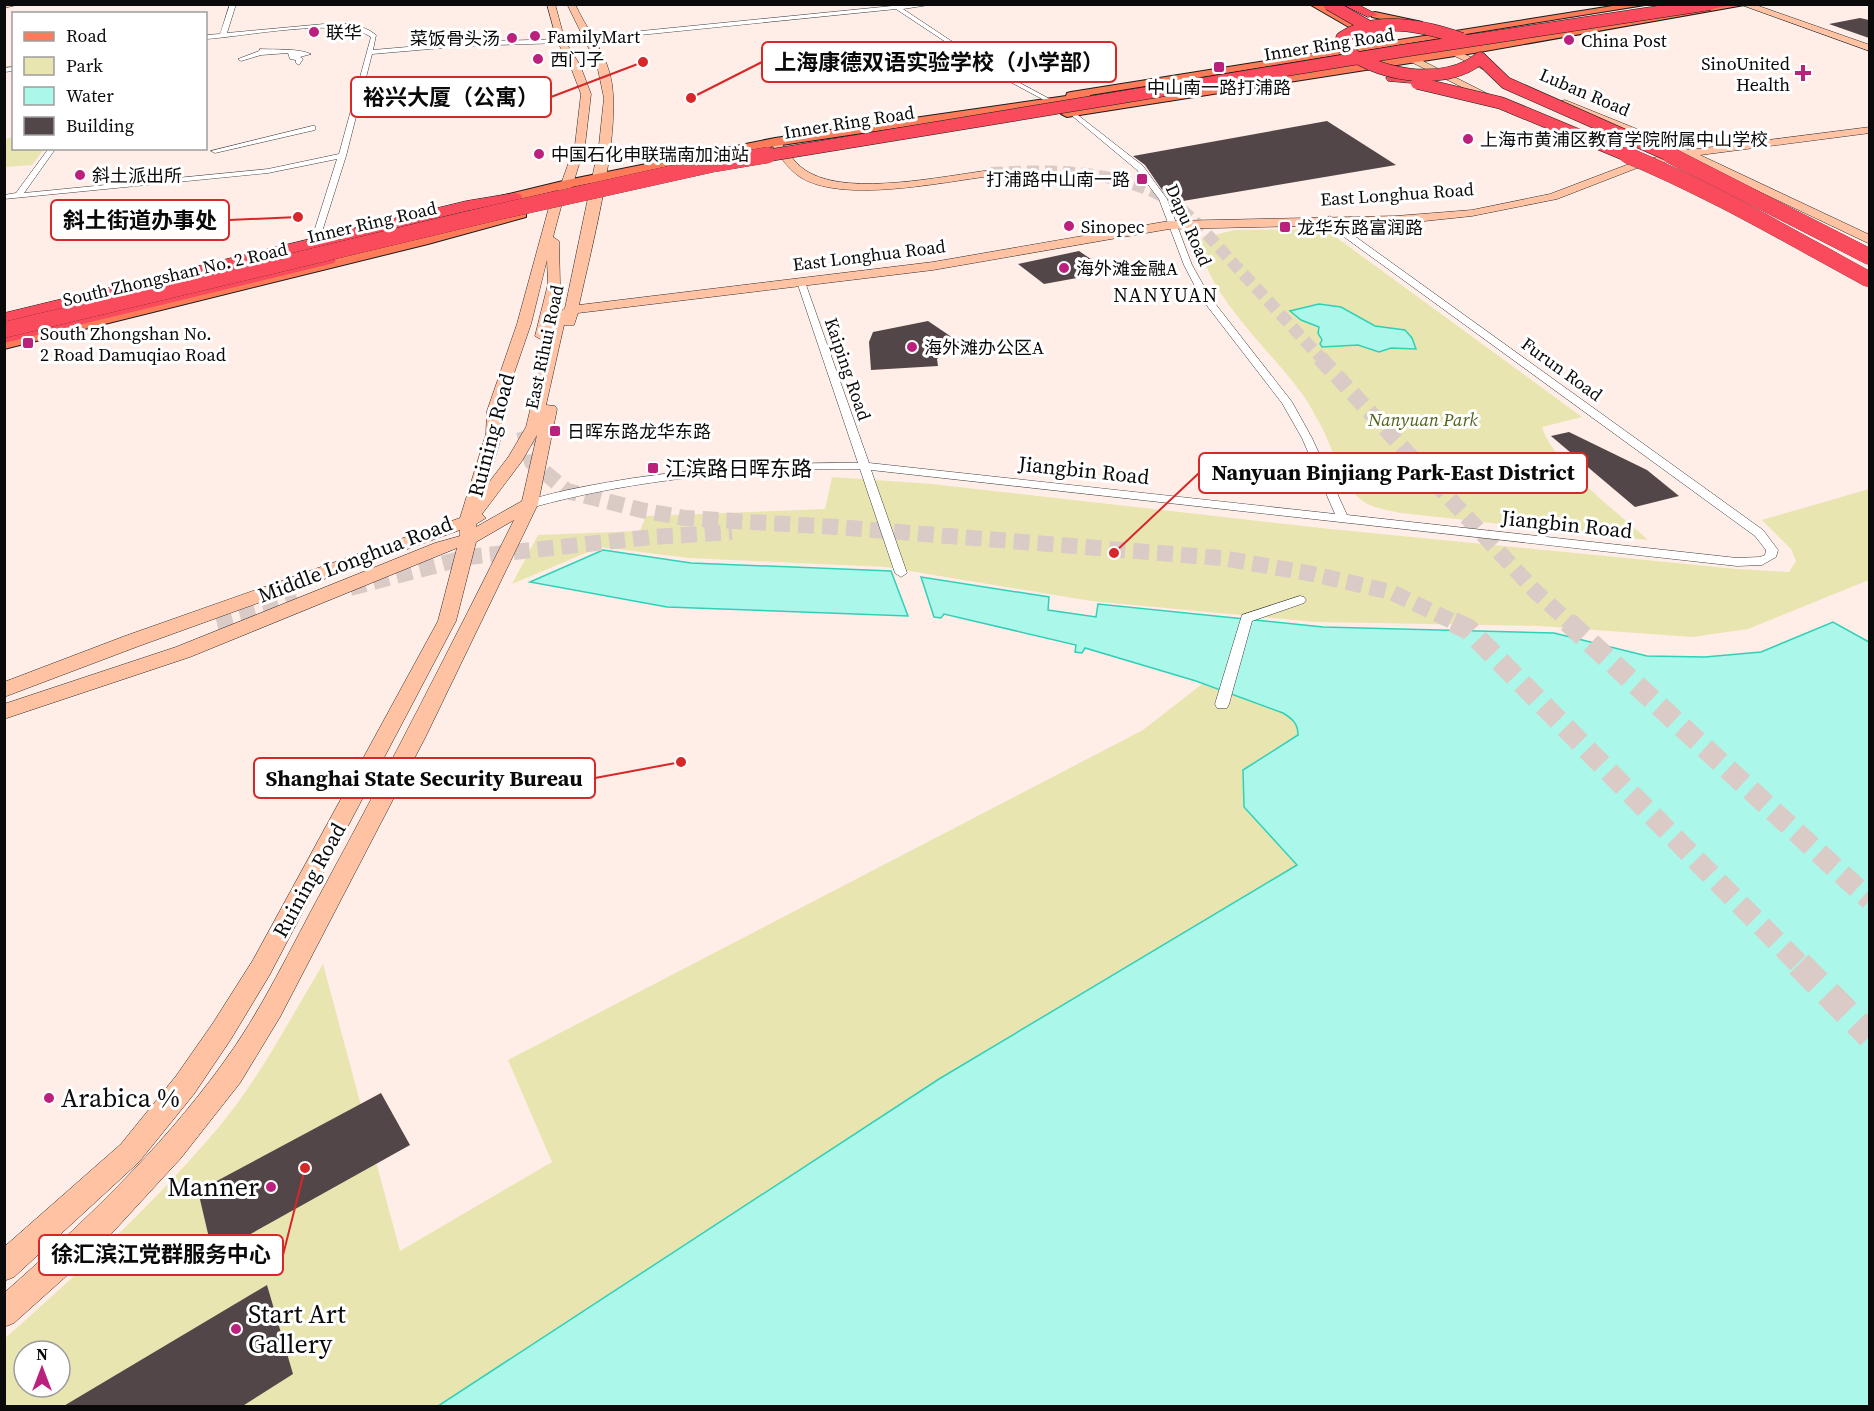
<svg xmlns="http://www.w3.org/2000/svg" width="1874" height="1411" font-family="'Source Serif 4','Noto Sans SC',serif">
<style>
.green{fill:#e9e5b1;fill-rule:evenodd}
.water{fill:#abf8ea;stroke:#30d0b8;stroke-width:1.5}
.building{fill:#534648}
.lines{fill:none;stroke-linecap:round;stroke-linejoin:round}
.secondary-tunnel-far3{stroke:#dacbc6;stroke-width:12;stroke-dasharray:12 6;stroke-linecap:butt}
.secondary-tunnel-far2{stroke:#dacbc6;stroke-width:16;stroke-dasharray:16 8;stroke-linecap:butt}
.secondary-tunnel-far1{stroke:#dacbc6;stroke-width:21;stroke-dasharray:21 10;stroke-linecap:butt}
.secondary-tunnel{stroke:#dacbc6;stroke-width:27;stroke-dasharray:27 14;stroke-linecap:butt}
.street-casing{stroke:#3d3d3d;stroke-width:1}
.secondary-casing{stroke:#2c2c2c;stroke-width:1}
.primary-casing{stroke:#1b1b1b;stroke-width:2}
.highway-casing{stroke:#1b1b1b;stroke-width:1}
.street{fill:#fff;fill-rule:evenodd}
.secondary{fill:#ffc2a2;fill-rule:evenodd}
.primary{fill:#fd7b59;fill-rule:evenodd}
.highway{fill:#f94b5c;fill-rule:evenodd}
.highway-bridge-far1-casing{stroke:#1b1b1b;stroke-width:13;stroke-linecap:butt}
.highway-bridge-casing{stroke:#1b1b1b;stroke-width:16;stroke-linecap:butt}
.highway-bridge-far1{stroke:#f94b5c;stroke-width:12}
.highway-bridge{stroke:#f94b5c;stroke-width:16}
.poi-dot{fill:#bc207d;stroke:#fff;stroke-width:2}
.labels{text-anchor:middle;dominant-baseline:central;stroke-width:6;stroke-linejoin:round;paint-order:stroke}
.far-poi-label{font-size:18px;fill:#0a0a0a;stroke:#fff;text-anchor:start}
.far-street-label{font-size:18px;fill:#0a0a0a;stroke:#fff}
.far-park-label{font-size:18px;font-style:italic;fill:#51621a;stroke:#fff}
.far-quarter-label{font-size:20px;letter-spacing:1.5px;fill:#0a0a0a;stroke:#fff}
.street-label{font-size:21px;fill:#0a0a0a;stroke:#fff}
.poi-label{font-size:21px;fill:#0a0a0a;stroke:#fff;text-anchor:start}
.near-poi-label{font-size:26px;fill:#0a0a0a;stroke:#fff;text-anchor:start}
.leader{fill:none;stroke:#d62828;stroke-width:2}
.callout-dot{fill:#d62828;stroke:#fff;stroke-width:2}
.callout{fill:#fff;stroke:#d62828;stroke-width:2}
.callout-label{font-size:22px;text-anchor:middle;font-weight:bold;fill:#0a0a0a}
</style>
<rect width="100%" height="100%" fill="#ffede7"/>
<!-- green -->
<g class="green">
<polygon points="13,137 14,148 44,149 32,165 5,167 5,139"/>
<path d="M 1311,229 L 1329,232 L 1582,417 L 1542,427 C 1554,466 1618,512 1648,540 L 1401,513 C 1388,510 1369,508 1359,498 C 1338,478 1332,442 1316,417 C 1311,408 1306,398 1299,390 C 1271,351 1201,289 1200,239 L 1234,230 Z"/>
<polygon points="832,477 932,484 1330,529 1737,569 1789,572 1796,561 1791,549 1762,520 1869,489 1869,580 1748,629 1692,637 1540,626 1316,622 1091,601 885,567 689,558 600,547 512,584 538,535 640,531 646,516 825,509"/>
<path d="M 1202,684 L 1284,713 C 1293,719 1298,724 1298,735 L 1243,770 L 1244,807 L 1297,865 L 939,1079 L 438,1406 L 5,1406 L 4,1339 C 79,1273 153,1205 218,1128 C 259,1079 290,1019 323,964 L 400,1251 L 552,1162 L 508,1060 L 1143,730 ZM 24,1351 L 60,1351 L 60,1387 L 24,1387 Z"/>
</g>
<!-- water -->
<g class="water">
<polygon points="1319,304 1341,307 1375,326 1405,330 1412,338 1416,349 1391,348 1379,352 1358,345 1322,347 1320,344 1322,340 1318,333 1319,327 1301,320 1290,311"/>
<polygon points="603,550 691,563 891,571 908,616 667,607 530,582"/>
<path d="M 921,577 L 1049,597 L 1048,610 L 1096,617 L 1098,604 L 1323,627 L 1554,633 L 1647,656 L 1705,657 L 1761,652 L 1833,622 L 1869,642 L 1869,1406 L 438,1406 L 939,1079 L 1297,865 L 1244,807 L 1243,770 L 1298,735 C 1298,724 1293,719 1283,713 L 1196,681 L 1085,648 L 1082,653 L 1075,652 L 1076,645 L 944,614 L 941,618 L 934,617 Z"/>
</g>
<!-- building -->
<g class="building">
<polygon points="1860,18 1869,20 1869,38 1829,24"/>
<polygon points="1327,121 1396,165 1171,203 1145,165 1133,156"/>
<polygon points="1079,251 1110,272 1044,284 1018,264"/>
<polygon points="928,321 962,344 942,354 937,359 938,366 871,370 869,342 873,332"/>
<polygon points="1569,432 1647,470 1679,496 1635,507 1551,436"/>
<polygon points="381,1093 410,1145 213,1255 198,1191"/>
<polygon points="267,1285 293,1374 241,1407 62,1407"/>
</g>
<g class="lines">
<!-- secondary-tunnel-far3 -->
<path class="secondary-tunnel-far3" d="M 991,173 C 1047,170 1106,169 1158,194 C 1187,208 1210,238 1232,262 C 1262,294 1292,327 1322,359"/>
<!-- secondary-tunnel-far2 -->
<g class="secondary-tunnel-far2">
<polyline points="1320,358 1536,592 1570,623"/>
<polyline points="524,431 532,462 567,491 641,510 685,518 837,527 1222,558 1313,574 1391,592 1456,623"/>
<polyline points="350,588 468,557 652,537 732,532"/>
<polyline points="217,623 298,602"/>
</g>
<!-- secondary-tunnel-far1 -->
<g class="secondary-tunnel-far1">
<polyline points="1453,622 1468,629 1801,966"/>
<polyline points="1568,622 1870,900"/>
<polyline points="217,623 222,622"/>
</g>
<!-- secondary-tunnel -->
<polyline class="secondary-tunnel" points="1799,964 1870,1036"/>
<defs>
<g id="street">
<path d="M 230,4 L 236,4 L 227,33 L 335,23 C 350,24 364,25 376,35 L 373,50 L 465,42 L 561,39 L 892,6 L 889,4 L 935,4 L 903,9 L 992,68 L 1074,112 L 1143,166 L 1167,199 L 1192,265 L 1210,297 L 1292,402 L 1312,438 L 1347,515 L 1737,558 L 1760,557 L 1765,555 L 1766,550 L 1755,536 L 1336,231 L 1326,218 L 1330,216 L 1342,227 L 1763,530 L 1778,550 L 1776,557 L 1762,565 L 1737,566 L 871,470 L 907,573 L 901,577 L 895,573 L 860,469 C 749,469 638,478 530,508 L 526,507 L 526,501 C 561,490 597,484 634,478 C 708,467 783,462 858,463 L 797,282 L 801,279 L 805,282 L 869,463 L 1335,514 L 1302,438 L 1282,403 L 1201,298 L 1184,265 L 1159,199 L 1137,170 L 1070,114 L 988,70 L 896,9 L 561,43 L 465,46 L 372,54 L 346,156 L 320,238 L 316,241 L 312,238 L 337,159 L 268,173 L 4,199 L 4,195 L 16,193 L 49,148 L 56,148 L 24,193 L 268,169 L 339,154 L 371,37 C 343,16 242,37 206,39 L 206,35 L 220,34 Z"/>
<path d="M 260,49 C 276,50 297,48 311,54 L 300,57 L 303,59 L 299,65 L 296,63 L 296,60 L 290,59 L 288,53 L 261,55 L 241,61 L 238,59 L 259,51 Z"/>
<polygon points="14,67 14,71 4,72 4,68"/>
<polygon points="312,126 315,126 315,130 215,153 211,151"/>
<polygon points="1300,596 1304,597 1306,600 1304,603 1252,621 1229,704 1227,708 1217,708 1215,704 1242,615"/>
</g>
<g id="secondary">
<polygon points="4,4 21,4 4,8"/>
<path d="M 547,4 L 555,4 L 565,41 L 580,65 L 591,94 L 585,145 L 573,184 L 561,207 L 553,237 L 559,241 L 560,284 L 553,318 L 565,308 L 599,145 L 604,98 L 597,65 L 567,4 L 575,4 C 586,28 603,49 610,74 C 624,126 591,249 579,305 L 933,262 L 1169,221 L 1396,216 L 1472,210 L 1550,194 L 1629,164 L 1677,152 L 1561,105 L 1561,101 L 1565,100 L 1689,150 L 1870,127 L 1870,133 L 1700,155 L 1870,235 L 1870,244 L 1687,157 L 1637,168 L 1557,199 L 1472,216 L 1396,224 L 1169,229 L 933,270 L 578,313 L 574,325 L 564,325 L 546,405 L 555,406 L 557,409 L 538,504 L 426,736 L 280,1017 L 240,1083 L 181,1158 L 101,1245 L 14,1323 L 4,1327 L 4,1293 C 83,1223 159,1151 221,1066 C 262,1011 291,947 324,887 C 390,766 452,644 514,520 L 476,542 L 456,621 L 269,976 L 231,1039 L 194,1094 L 139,1162 L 14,1277 L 4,1281 L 4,1247 L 121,1144 L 176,1076 L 213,1023 L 253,960 L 438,621 L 457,548 L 190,657 L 4,719 L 4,704 L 176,647 L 435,543 L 460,536 L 460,530 L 139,646 L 4,697 L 4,682 L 125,636 L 460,518 L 486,434 L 487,411 L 517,324 L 549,207 L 561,184 L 575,145 L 581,94 L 570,65 L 557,41 ZM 547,260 L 548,284 L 535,336 L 542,340 L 548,337 L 526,427 L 509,456 L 487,485 L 502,434 L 501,411 L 531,324 ZM 537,435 L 522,501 L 476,527 L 476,524 L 486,518 L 482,514 L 522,461 Z"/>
<polygon points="1739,4 1753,4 1870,45 1870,51"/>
<polygon points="1450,50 1456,50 1497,70 1489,72 1450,54"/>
<polygon points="1411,58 1417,58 1500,100 1492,102 1411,62"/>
<path d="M 771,140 L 779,140 C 787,151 796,166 810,173 C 852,196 944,176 991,170 L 997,173 L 991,176 C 942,182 842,204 800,177 C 787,168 778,154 770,142 Z"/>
</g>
<g id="primary">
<polygon points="1309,4 1321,4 1382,39 1373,41"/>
<polygon points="1625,4 1651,4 1090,95 1090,99 1086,100 775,146 567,188 493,206 486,202 488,199 567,180 775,138 1066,96 1067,93 1071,92"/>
<polygon points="1726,4 1750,4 1474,53 1067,117 1061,114 1067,111"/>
<polygon points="1375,12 1422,22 1423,24 1418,27 1372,17 1372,13"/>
<polygon points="521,210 526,211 526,217 428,244 4,349 4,339 419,238"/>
</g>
<g id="highway">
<polygon points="1342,4 1357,4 1378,15 1368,17"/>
<polygon points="1708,4 1736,4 1682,15 1676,12"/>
<polygon points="1342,35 1346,36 1346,40 1327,50 1321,46"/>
<polygon points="1392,74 1422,76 1428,80 1422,84 1388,81 1386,78"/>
<polygon points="515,193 520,194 522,197 520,200 466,211 4,323 4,313 466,201"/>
<polygon points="328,255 336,260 334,263 4,343 4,333"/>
</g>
</defs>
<!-- street casing -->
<use href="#street" class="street-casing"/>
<!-- secondary casing -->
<use href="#secondary" class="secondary-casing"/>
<!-- primary casing -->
<use href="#primary" class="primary-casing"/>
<!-- highway casing -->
<use href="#highway" class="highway-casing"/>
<!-- street -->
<use href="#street" class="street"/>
<!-- secondary -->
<use href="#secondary" class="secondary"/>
<!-- primary -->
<use href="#primary" class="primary"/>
<!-- highway -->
<use href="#highway" class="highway"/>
<defs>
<g id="highway-bridge-far1">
<polyline points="1329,4 1376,31"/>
<path d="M 1462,39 C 1425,26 1377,15 1342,38 L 1341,45 C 1371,76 1446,88 1480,58 L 1506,83 L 1673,157"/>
<polyline points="1417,83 1501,103 1631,157"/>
<polyline points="759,157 1402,51 1710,4"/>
</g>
<g id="highway-bridge">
<path d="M 1627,155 C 1711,190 1789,236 1868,279"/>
<polyline points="1670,155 1870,257"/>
<polyline points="4,330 498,212 714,164 768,155"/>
</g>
</defs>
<!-- highway-bridge-far1 casing -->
<use href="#highway-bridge-far1" class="highway-bridge-far1-casing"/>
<!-- highway-bridge casing -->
<use href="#highway-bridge" class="highway-bridge-casing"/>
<!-- highway-bridge-far1 -->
<use href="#highway-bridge-far1" class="highway-bridge-far1"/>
<!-- highway-bridge -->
<use href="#highway-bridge" class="highway-bridge"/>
</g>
<!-- markers -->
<g class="poi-dot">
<circle cx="314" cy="32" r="6"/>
<circle cx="535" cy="36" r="6"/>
<circle cx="512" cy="38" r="6"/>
<circle cx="1569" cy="40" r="6"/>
<circle cx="538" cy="59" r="6"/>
<rect x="1213" y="61" width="12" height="12" rx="3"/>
<path d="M1800 64h6v6h6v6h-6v6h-6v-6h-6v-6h6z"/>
<circle cx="1468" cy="139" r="6"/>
<circle cx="539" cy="154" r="6"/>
<circle cx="80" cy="175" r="6"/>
<rect x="1136" y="173" width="12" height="12" rx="3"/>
<circle cx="1069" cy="226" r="6"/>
<rect x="1279" y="221" width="12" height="12" rx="3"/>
<circle cx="1064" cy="268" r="6"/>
<rect x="22" y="337" width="12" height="12" rx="3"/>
<circle cx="912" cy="347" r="6"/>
<rect x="549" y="425" width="12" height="12" rx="3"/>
<rect x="647" y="462" width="12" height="12" rx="3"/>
<circle cx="49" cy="1098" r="6"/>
<circle cx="271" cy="1187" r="6"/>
<circle cx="236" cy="1329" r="6"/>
</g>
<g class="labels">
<!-- far-poi labels -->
<g class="far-poi-label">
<text x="326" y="32">联华</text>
<text x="547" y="36">FamilyMart</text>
<text x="500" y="38" text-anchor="end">菜饭骨头汤</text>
<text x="1581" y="40">China Post</text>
<text x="550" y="59">西门子</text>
<text x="1790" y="63" text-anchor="end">SinoUnited<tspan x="1790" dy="21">Health</tspan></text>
<text x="1219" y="87" text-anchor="middle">中山南一路打浦路</text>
<text x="1480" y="139">上海市黄浦区教育学院附属中山学校</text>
<text x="551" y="154">中国石化申联瑞南加油站</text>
<text x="92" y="175">斜土派出所</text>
<text x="1130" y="179" text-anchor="end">打浦路中山南一路</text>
<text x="1081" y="226">Sinopec</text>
<text x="1297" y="227">龙华东路富润路</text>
<text x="1076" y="268">海外滩金融A</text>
<text x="40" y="333">South Zhongshan No.<tspan x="40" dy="21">2 Road Damuqiao Road</tspan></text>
<text x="924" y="347">海外滩办公区A</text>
<text x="567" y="431">日晖东路龙华东路</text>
</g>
<!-- far-street labels -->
<g class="far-street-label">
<text transform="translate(1329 44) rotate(-9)">Inner Ring Road</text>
<text transform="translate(1585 92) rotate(23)">Luban Road</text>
<text transform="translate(849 122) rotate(-9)">Inner Ring Road</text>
<text transform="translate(1397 194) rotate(-4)">East Longhua Road</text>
<text transform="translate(372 222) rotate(-13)">Inner Ring Road</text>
<text transform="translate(1189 225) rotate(66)">Dapu Road</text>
<text transform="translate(869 255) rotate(-7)">East Longhua Road</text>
<text transform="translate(175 274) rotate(-13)">South Zhongshan No. 2 Road</text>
<text transform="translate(544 347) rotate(-78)">East Rihui Road</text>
<text transform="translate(848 369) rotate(71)">Kaiping Road</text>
<text transform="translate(1562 369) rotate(36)">Furun Road</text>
</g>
<!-- far-park labels -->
<g class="far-park-label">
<text x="1423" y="419">Nanyuan Park</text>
</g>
<!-- far-quarter labels -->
<g class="far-quarter-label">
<text x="1166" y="295">NANYUAN</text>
</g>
<!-- street labels -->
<g class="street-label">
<text transform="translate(491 435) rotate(-75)">Ruining Road</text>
<text transform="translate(1084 470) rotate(6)">Jiangbin Road</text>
<text transform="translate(1567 524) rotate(6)">Jiangbin Road</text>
<text transform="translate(355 559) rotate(-21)">Middle Longhua Road</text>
<text transform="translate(309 880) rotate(-61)">Ruining Road</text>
</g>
<!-- poi labels -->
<g class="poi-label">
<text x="665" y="468">江滨路日晖东路</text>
</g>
<!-- near-poi labels -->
<g class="near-poi-label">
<text x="61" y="1098">Arabica %</text>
<text x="259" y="1187" text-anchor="end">Manner</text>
<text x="248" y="1314">Start Art<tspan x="248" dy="30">Gallery</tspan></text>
</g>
</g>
<!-- callouts -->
<path class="leader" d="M691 98L762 62M643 62L551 97M298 217L229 220M1114 553L1199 473M681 762L595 778M305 1168L283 1255"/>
<g class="callout-dot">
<circle cx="691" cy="98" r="6"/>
<circle cx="643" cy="62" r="6"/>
<circle cx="298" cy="217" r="6"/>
<circle cx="1114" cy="553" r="6"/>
<circle cx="681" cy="762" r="6"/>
<circle cx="305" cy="1168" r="6"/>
</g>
<g class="callout">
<rect x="762" y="42" width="354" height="40" rx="6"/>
<rect x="351" y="77" width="200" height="40" rx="6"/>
<rect x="51" y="200" width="178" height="40" rx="6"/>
<rect x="1199" y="453" width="388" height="40" rx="6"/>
<rect x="254" y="758" width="341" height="40" rx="6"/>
<rect x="39" y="1235" width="244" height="40" rx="6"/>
</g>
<g class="callout-label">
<text x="939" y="70">上海康德双语实验学校（小学部）</text>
<text x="451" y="105">裕兴大厦（公寓）</text>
<text x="140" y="228">斜土街道办事处</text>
<text x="1393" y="480">Nanyuan Binjiang Park-East District</text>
<text x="424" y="786">Shanghai State Security Bureau</text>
<text x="161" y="1262">徐汇滨江党群服务中心</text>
</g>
<!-- border -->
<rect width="1874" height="1411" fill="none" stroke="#0a0a0a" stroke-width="12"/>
<!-- legend -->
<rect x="12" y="12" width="195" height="138" fill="#ffffff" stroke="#9d9d9d" stroke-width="1.5"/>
<rect x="24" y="32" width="30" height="9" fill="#fd7b59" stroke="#9d9d9d" stroke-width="1.5"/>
<text x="66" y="42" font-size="18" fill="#0a0a0a">Road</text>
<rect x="24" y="57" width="30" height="18" fill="#e9e5b1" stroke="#9d9d9d" stroke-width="1.5"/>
<text x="66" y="72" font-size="18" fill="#0a0a0a">Park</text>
<rect x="24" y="87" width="30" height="18" fill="#abf8ea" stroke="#9d9d9d" stroke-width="1.5"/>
<text x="66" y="102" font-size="18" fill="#0a0a0a">Water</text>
<rect x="24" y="117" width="30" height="18" fill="#534648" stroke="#9d9d9d" stroke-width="1.5"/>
<text x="66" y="132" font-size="18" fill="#0a0a0a">Building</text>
<!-- north arrow -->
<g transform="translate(42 1369)"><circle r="28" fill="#ffffff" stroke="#9d9d9d" stroke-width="1.5"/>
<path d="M0-4.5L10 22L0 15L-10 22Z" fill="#bc207d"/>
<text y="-9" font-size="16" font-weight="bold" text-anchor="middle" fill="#0a0a0a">N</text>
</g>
</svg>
